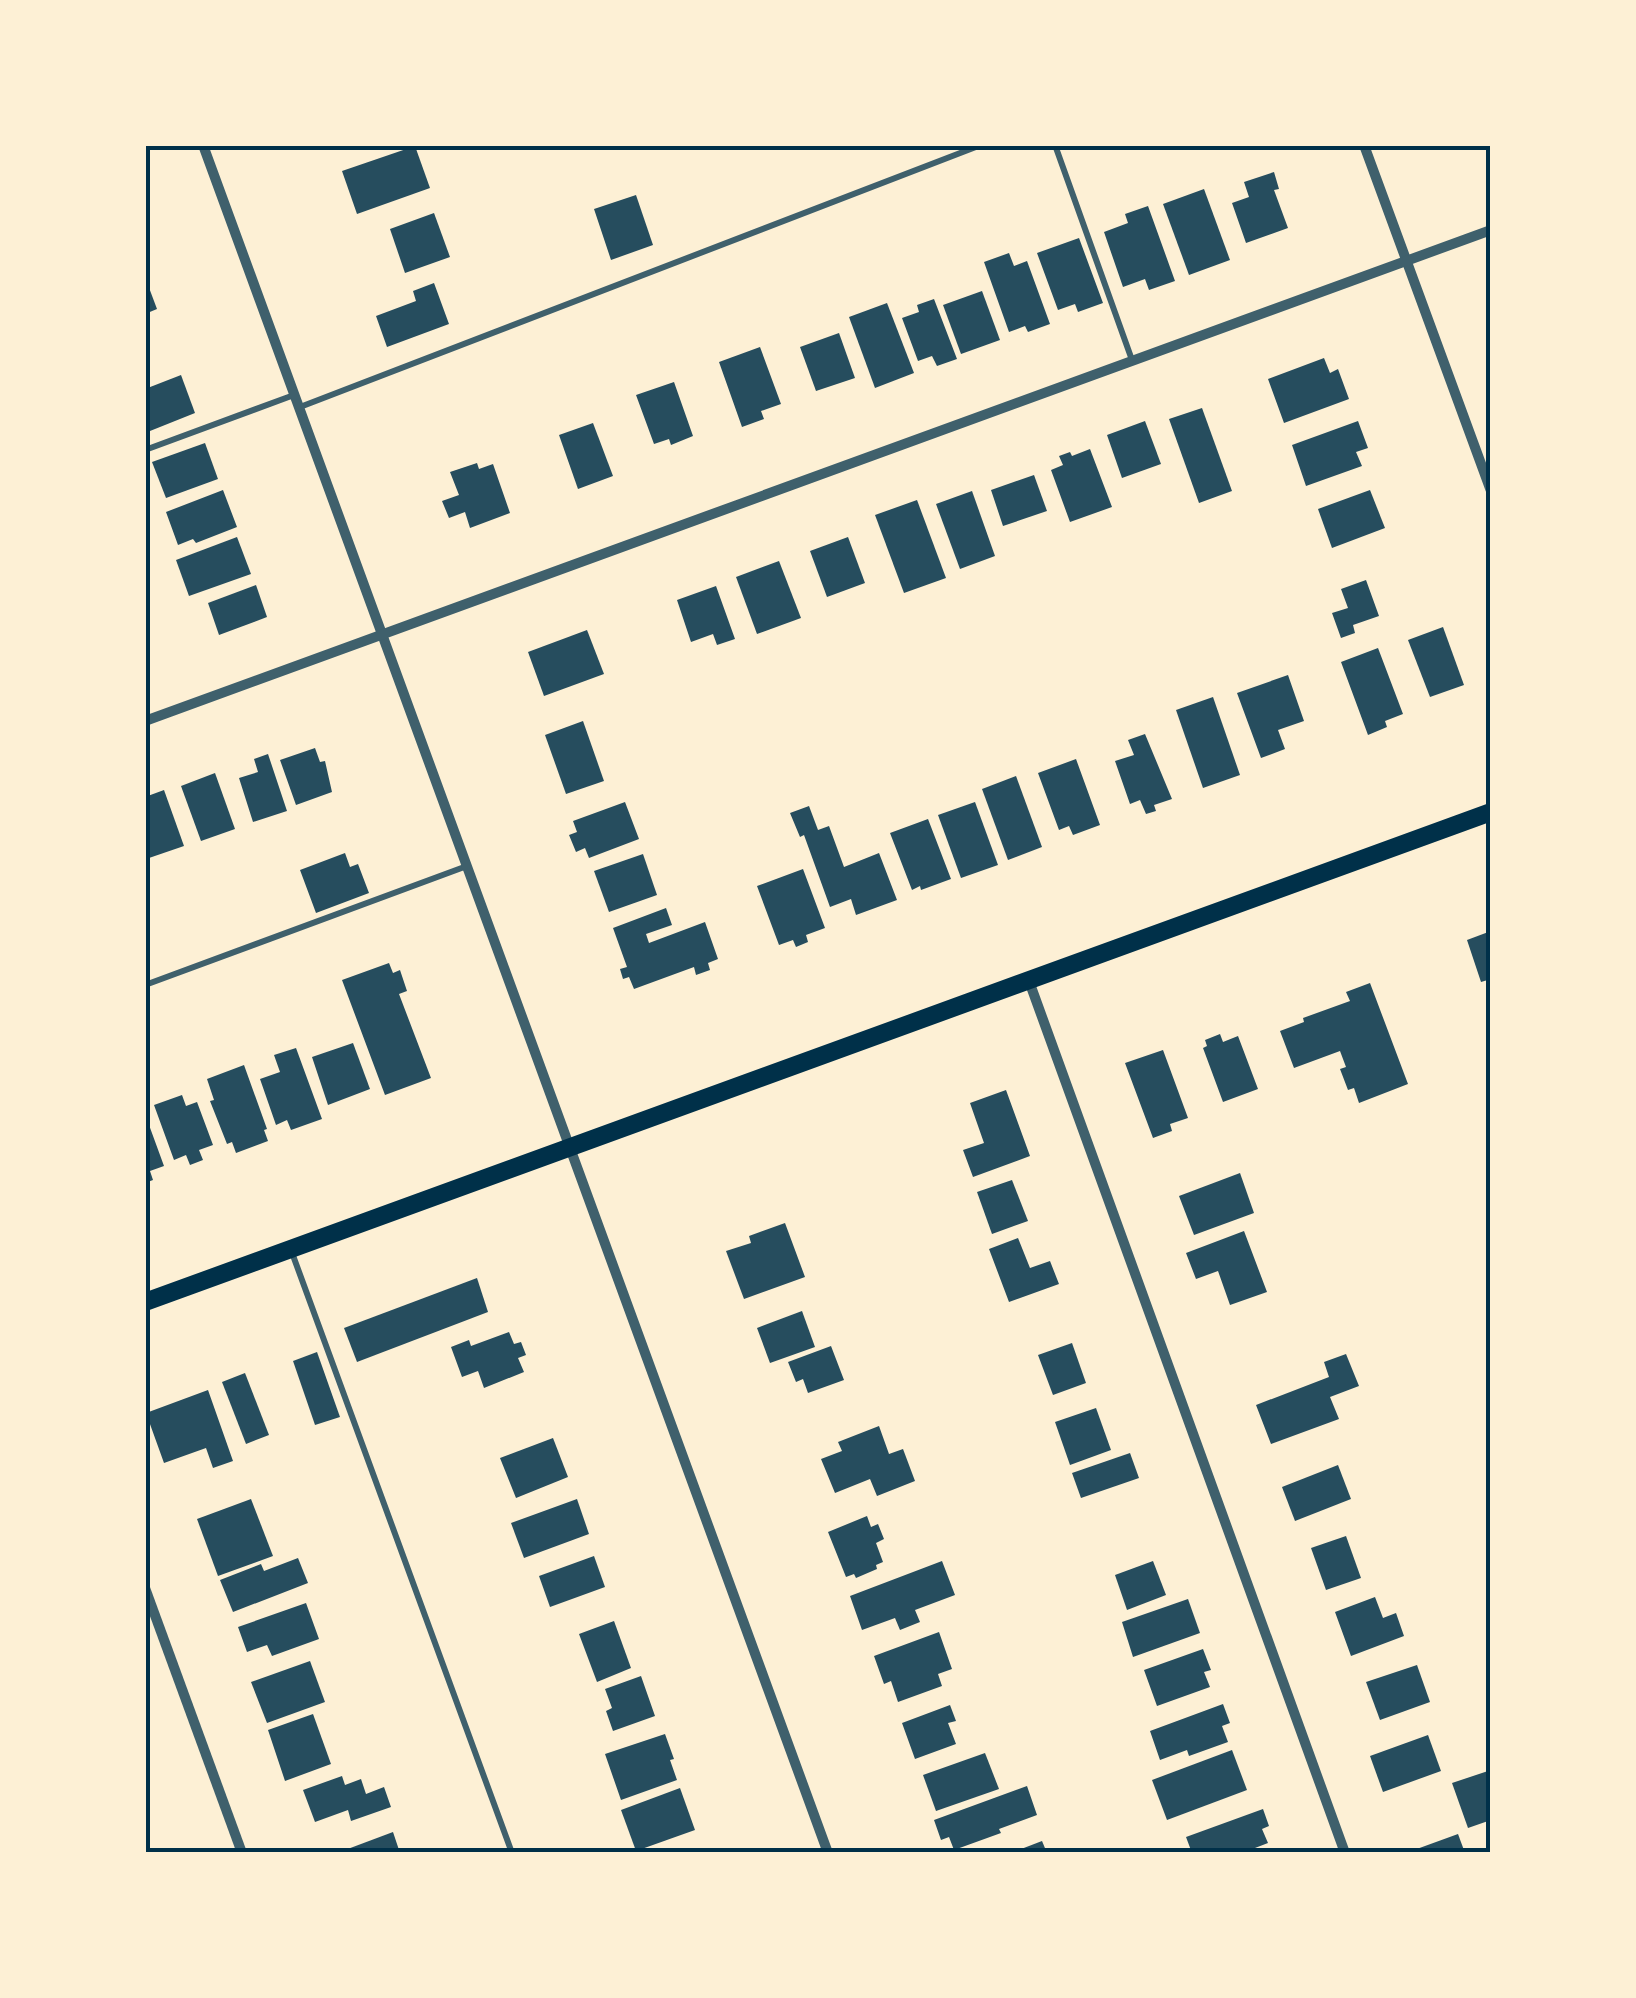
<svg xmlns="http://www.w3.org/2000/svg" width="1636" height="1998" font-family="'Source Serif 4',serif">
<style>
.building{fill:#264d5e}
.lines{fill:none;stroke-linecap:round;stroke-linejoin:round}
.service{stroke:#3f606c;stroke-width:6}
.minor{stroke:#3f606c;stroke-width:10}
.secondary{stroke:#003049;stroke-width:18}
.neatline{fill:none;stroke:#003049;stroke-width:4}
</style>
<rect width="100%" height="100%" fill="#fdf0d5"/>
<!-- building -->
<g class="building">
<polygon points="415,146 430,188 357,214 342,171"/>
<polygon points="1274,172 1279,189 1274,190 1288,228 1246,243 1232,203 1249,197 1244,182"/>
<polygon points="1204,189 1230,260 1189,275 1163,204"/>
<polygon points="636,195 653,245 611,260 594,209"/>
<polygon points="1148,206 1175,281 1149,290 1145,279 1123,287 1104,232 1128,223 1125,214"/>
<polygon points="434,213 450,257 405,273 390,229"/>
<polygon points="1079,238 1103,303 1078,312 1075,304 1058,310 1037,253"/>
<polygon points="1009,253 1014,266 1027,261 1050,324 1028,332 1025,326 1009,332 984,262"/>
<polygon points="145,277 157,309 145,314"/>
<polygon points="434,283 449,324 387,347 376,316 416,301 413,291"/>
<polygon points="982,291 1000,340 961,354 943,305"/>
<polygon points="934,299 957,359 937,366 932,356 918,361 902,318 919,312 917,305"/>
<polygon points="887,303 914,373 875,388 849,317"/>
<polygon points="839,333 855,378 816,391 800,347"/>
<polygon points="760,347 781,404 761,411 764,419 742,427 719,362"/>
<polygon points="1324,358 1330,373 1338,369 1349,399 1284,423 1268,379"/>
<polygon points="181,375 195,413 145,433 145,389"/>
<polygon points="674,382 693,436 671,445 669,439 654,444 636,395"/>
<polygon points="1202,408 1232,491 1199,503 1169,419"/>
<polygon points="1145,421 1161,464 1122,478 1107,435"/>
<polygon points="1358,421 1368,448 1356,452 1362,466 1306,486 1292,445"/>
<polygon points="593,423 613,476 578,489 559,435"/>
<polygon points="205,443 218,479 166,498 152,462"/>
<polygon points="1090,449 1112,507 1070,522 1051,470 1063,465 1059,456 1070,452 1072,456"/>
<polygon points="477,463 479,469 493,464 510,513 470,528 465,512 449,518 442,501 459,495 450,472"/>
<polygon points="1034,475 1047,511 1003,526 991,490"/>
<polygon points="223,490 237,527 196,543 193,539 178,545 166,512"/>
<polygon points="1370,490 1385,528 1332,548 1318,509"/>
<polygon points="972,491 995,556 960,569 936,504"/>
<polygon points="917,500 946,578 904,593 875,515"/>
<polygon points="237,537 251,574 189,596 176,560"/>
<polygon points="848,537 865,583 827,597 810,551"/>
<polygon points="779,561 801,618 757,634 736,577"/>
<polygon points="1366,580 1379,616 1353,625 1355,633 1341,638 1332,613 1348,608 1341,589"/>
<polygon points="256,585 267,617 219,635 208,603"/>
<polygon points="716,586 735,639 717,645 713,634 691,642 677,600"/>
<polygon points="1443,627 1464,685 1430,697 1408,640"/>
<polygon points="587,630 604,674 544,696 528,652"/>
<polygon points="1378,648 1403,714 1385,721 1387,727 1368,735 1341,662"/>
<polygon points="1288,675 1304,721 1278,730 1285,749 1261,758 1237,693"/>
<polygon points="1213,697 1240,775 1203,788 1176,710"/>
<polygon points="583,721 604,781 566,794 545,735"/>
<polygon points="1145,734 1172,799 1154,805 1156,811 1146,814 1140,800 1130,804 1115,761 1134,755 1128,740"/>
<polygon points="315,748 320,762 325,761 332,792 296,805 280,760"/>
<polygon points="268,754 287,811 253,822 239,778 258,772 254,759"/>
<polygon points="1076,759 1100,825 1073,835 1069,826 1059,830 1038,773"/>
<polygon points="215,773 235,829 201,841 181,786"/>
<polygon points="1016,776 1042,847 1008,860 982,789"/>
<polygon points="164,790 184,846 149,858 145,847 145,797"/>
<polygon points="625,802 639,839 589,858 585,848 576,852 569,835 577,832 573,821"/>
<polygon points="975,802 998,865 961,878 938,815"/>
<polygon points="809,806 818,830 829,826 844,867 879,853 897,900 856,915 851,899 830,907 804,835 800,837 790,813"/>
<polygon points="928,819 951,879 921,890 920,886 912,890 890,833"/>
<polygon points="345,853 350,867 358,864 369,893 316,913 300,870"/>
<polygon points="643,854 657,895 609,912 594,871"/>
<polygon points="803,869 825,928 806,935 808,942 796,947 793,940 779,945 757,886"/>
<polygon points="666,908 672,925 646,934 649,943 705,922 718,959 708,963 710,970 696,975 694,967 634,989 629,977 623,979 620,969 627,967 613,928"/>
<polygon points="1491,931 1491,979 1481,982 1467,940"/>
<polygon points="389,963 393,973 400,970 407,991 399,994 431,1078 385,1095 342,980"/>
<polygon points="1370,983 1408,1084 1359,1103 1354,1088 1348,1090 1340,1069 1346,1067 1340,1051 1294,1068 1280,1031 1304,1022 1303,1018 1350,1001 1346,992"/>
<polygon points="1220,1034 1223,1042 1238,1036 1258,1089 1223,1102 1203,1048 1207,1046 1205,1040"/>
<polygon points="353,1043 370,1089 328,1105 312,1057"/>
<polygon points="296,1048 322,1119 291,1130 287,1120 276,1125 260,1079 280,1072 274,1055"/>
<polygon points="1163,1050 1188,1118 1170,1124 1172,1131 1153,1138 1125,1063"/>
<polygon points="244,1065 267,1129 264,1130 268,1141 236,1153 232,1142 227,1144 210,1101 214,1100 207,1079"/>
<polygon points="1006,1090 1030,1156 973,1177 963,1150 984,1143 970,1103"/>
<polygon points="182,1095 186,1106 197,1102 213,1145 199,1150 203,1160 190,1165 186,1155 174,1160 154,1105"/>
<polygon points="145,1114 164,1166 150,1171 153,1180 145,1183"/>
<polygon points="1240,1173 1254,1213 1194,1235 1179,1196"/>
<polygon points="1012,1180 1028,1221 992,1234 977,1192"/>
<polygon points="785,1223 805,1277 744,1299 726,1251 751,1243 749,1236"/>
<polygon points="1244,1231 1267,1292 1230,1305 1218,1271 1196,1279 1186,1253"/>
<polygon points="1018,1238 1030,1268 1050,1261 1059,1284 1009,1302 989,1249"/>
<polygon points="477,1278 488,1312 357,1362 344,1328"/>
<polygon points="802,1311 815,1347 770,1363 757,1328"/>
<polygon points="509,1332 514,1344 521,1342 526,1355 518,1358 524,1372 484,1388 478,1371 462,1377 451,1347 469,1340 471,1346"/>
<polygon points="1072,1343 1086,1383 1053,1395 1038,1355"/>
<polygon points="831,1346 844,1380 808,1393 803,1379 796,1382 788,1362"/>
<polygon points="317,1352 340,1417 315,1425 293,1361"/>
<polygon points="1346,1354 1359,1386 1330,1397 1339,1419 1271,1444 1256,1405 1329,1377 1324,1362"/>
<polygon points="245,1373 269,1435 246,1444 222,1382"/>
<polygon points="208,1390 233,1461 213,1468 206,1448 164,1463 146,1413"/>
<polygon points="1096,1408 1111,1450 1070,1465 1055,1422"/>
<polygon points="879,1426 889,1454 903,1449 915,1481 877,1496 870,1479 835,1493 821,1459 842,1451 838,1442"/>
<polygon points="553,1438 568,1477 516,1498 500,1458"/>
<polygon points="1130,1453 1139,1478 1081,1498 1072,1473"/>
<polygon points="1338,1465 1351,1499 1295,1521 1282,1487"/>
<polygon points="251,1499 273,1556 218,1576 197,1519"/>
<polygon points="577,1499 589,1534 524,1558 511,1523"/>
<polygon points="867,1516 871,1527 878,1524 884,1539 876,1543 883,1562 876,1565 877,1569 856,1578 854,1574 846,1577 828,1532"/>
<polygon points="1346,1536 1361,1578 1326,1590 1311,1548"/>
<polygon points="594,1556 605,1587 550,1607 539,1576"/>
<polygon points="298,1558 308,1583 233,1612 220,1580 261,1564 264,1571"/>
<polygon points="942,1561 955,1595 915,1610 920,1622 900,1630 895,1618 862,1630 850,1596"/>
<polygon points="1153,1561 1166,1595 1127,1610 1115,1575"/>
<polygon points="1375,1597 1383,1618 1396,1613 1404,1636 1351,1656 1335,1612"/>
<polygon points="1188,1599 1200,1633 1133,1657 1122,1622"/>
<polygon points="306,1603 319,1639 272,1656 267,1645 247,1652 238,1627"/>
<polygon points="614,1621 631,1668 597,1682 579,1634"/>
<polygon points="939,1632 952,1669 938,1674 942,1686 898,1702 891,1681 884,1684 874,1656"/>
<polygon points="1203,1649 1211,1670 1204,1672 1210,1687 1157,1706 1144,1670"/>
<polygon points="310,1661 325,1702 267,1723 251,1682"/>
<polygon points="1417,1665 1430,1702 1380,1720 1366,1682"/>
<polygon points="641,1676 655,1716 613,1731 606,1711 612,1708 605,1689"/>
<polygon points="1223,1704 1230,1723 1222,1726 1228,1742 1189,1756 1187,1750 1160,1760 1150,1731"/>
<polygon points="950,1705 956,1721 948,1723 956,1744 915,1759 902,1723"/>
<polygon points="313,1714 331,1764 285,1781 268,1730"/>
<polygon points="665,1734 674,1759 670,1760 677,1780 621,1800 605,1754"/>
<polygon points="1428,1735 1441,1771 1383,1792 1370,1756"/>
<polygon points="1232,1750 1247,1790 1167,1820 1152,1780"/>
<polygon points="985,1753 999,1789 936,1811 923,1775"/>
<polygon points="1491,1770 1491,1820 1468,1828 1452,1783"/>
<polygon points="342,1776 345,1785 361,1779 366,1794 384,1787 391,1807 351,1821 348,1810 315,1822 303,1790"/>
<polygon points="1027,1786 1037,1815 999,1829 1001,1833 954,1850 949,1837 941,1840 934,1820"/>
<polygon points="680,1788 695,1830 636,1851 621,1810"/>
<polygon points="1263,1809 1269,1826 1262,1829 1268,1843 1242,1853 1192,1853 1186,1837"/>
<polygon points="393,1832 400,1853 337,1853"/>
<polygon points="1458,1834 1465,1853 1415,1853 1414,1850"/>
<polygon points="1042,1841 1047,1853 1011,1853"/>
</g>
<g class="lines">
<!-- service -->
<g class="service">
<polyline points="1055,145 1132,360"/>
<polyline points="300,407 981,145"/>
<polyline points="145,450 294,395"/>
<polyline points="145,985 467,866"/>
<polyline points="291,1250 512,1853"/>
</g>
<!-- minor -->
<g class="minor">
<polyline points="203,145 828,1853"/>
<polyline points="1364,145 1491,491"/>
<polyline points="145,721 1491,230"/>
<polyline points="1029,981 1345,1853"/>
<polyline points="145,1588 242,1853"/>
</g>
<!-- secondary -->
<polyline class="secondary" points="145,1302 1491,812"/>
</g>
<!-- border -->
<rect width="1636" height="1998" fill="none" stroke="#fdf0d5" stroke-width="295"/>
<rect x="148" y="148" width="1340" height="1702" class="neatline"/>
</svg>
